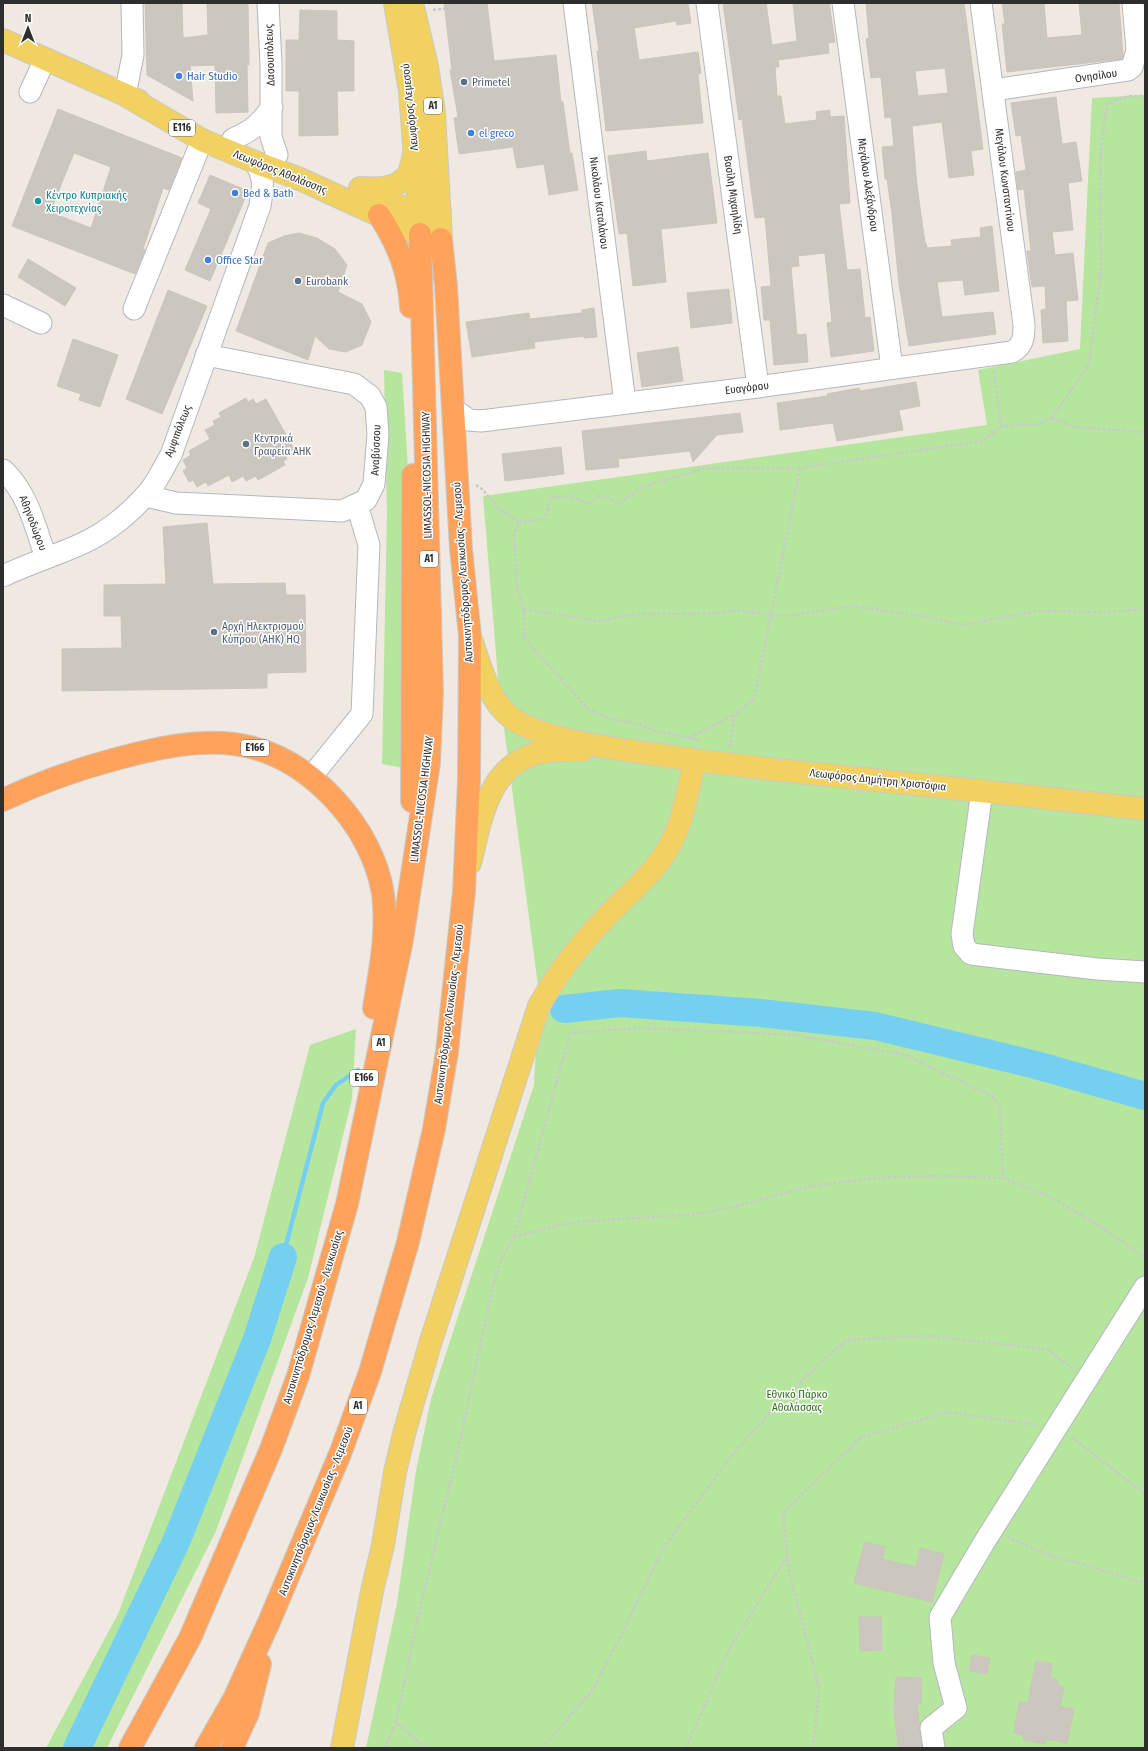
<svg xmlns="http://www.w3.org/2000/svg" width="1148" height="1751" font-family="'Fira Sans Condensed',sans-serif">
  <rect width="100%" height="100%" fill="#efe9e1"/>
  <!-- green -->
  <path fill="#b6e59e" d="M1145,95V1748H366L397,1603L416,1471L431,1399L534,1085L539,993L499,690L483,496L987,425L978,370L1080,349L1092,98Z
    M384,370L402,373L410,501L403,768L382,764L387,512Z
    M356,1029L352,1099L308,1278L216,1531L107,1748H46L118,1614L254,1258L310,1045Z"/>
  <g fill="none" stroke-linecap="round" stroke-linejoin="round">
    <!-- stream -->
    <path stroke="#75cff0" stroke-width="4.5" d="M283,1257L323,1103L336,1085L358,1070"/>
    <!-- river -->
    <path stroke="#75cff0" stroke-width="28" d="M564,1009L620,1003L761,1013L875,1026L1036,1065L1145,1096
      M77,1748L176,1542L257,1339L283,1257"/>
  </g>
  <!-- building -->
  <path fill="#cbc7bf" stroke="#cbc5ba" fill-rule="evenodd" d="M145,3H182L183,38L208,35L207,3H248L249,65H247L248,112L216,113L215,65L190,66L193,101L147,75Z
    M444,3H487L494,61L556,55L561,102H563L570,154L572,153L578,190L549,195L544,164L517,168L513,147L459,154L454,118L458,117L450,70H452Z
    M592,3H688L691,23L677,25L676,21L634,28L639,60L698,52L701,73L698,74L703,123L606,131L597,51H599Z
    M723,3H766L772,45L797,41L793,3H829L835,42L828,43L829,53L778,60L779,67H775L777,96H781L785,124L817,120L816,112L830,110V117L844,116L850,203L839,204L847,270L860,269L865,318L870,317L874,351L831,357L827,323L832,322L825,253L798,256L799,266L791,267L797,335L806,334L808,362L774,365L770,320H764L761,287L771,286L765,217L755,218L742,119L739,120Z
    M866,3H964L983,149L971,151L974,175L949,178L942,122L912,126L917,186L925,243H926L927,248L952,246L951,240L981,237L980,228L992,226L999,291L965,295L963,280L937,282L942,317L993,312L996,334L909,346L899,284L892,214L887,179H885L882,147L894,146L891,117L885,118L881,77L871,78L866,39L869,38ZM945,68L948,93L918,96L915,71Z
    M1002,3H1044L1047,38L1082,35L1079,3H1119L1123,55L1122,59L1007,72L1002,24H1005Z
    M300,10L337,11V40L354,41V91H337L338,135L299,136V91H286V40H299Z
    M1056,97L1062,144L1076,142L1082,181L1068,183L1073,230L1052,232L1055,255L1073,253L1078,300L1066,301L1068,341L1043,343L1041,310L1046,309L1045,286L1032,287L1027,251H1031L1024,189L1018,190L1016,172L1026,170L1021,135L1016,136L1011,103Z
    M58,109L182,158L169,190L163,188L143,249L145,250L135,274L12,226ZM74,153L111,167L91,228L50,212Z
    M646,151L647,161L708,153L717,223L661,229L666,282L633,286L627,233L619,234L608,156Z
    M210,175L248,191L210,281L185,270L211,209L198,203Z
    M299,233L317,238L335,249L347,265L338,292L362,304L371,322L362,345L346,352L329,349L315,336L308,360L236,331L268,243L284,236Z
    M28,259L76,288L65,306L18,277Z
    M729,289L732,323L691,328L687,293Z
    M168,290L207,306L162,414L126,399Z
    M594,308L597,337L584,338V336L534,342L535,348L472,357L466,322L529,313L530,319L582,313V310Z
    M73,339L118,355L100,407L79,400L81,394L57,386Z
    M678,347L683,381L642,387L637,353Z
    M916,382L920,406L899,410L903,430L837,441L833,423L780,430L777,403L828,396L827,394L859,388L860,391Z
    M246,398L248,402L253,399L256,404L266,399L294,449L285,454L287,459L283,461L285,465L258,480L256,476L246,481L243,476L232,482L229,475L208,486L206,482L197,487L193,480L189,482L183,471L187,468L183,460L191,455L189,451L210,439L205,430L215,425L213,421L221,417L219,413Z
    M740,413L743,432L717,435L693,462L690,451L618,459L619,467L586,470L582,431Z
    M561,447L564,474L505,481L502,454Z
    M207,523L213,584L285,583L286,595H305L306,672L267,673V688L62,691V649L122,648L121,616H104V585L166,584L163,527Z
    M865,1542L885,1547L882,1559L916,1567L920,1548L944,1554L932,1602L854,1583Z
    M859,1617H881L882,1650L860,1651Z
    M972,1655L990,1658L987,1674L969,1671Z
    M1036,1661L1052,1664L1050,1678L1058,1680L1057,1686L1064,1687L1060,1707L1074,1709L1067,1743L1046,1739L1045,1744L1023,1740L1024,1735L1014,1733L1019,1702L1028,1703Z
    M896,1677L922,1678L921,1704H917L922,1748H898L894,1709Z"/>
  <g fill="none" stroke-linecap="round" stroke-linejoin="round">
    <!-- minor casing -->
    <g stroke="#b4b7c1" stroke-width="23">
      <path id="minor" d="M268,3L271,65V137L277,155
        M574,3L625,403
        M707,3L758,387
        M843,3L892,368
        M993,90L1128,70L1132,67L1137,50L1133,3
        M30,92L45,59
        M125,95L133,55L132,3
        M233,139C253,130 259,125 272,107
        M3,305L41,323
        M134,309L202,140
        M453,409L469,420L481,421L758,387L1012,352C1023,346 1024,338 1024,325L981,3
        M3,470C28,493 35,526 46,558
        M146,496L176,503L342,511L366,500L374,484L378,435L376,407L370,396L354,384L206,355
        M3,576C28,564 54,556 79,545C104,534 127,516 145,496C156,485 163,468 171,455L260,206C263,187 265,179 255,162
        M311,777L362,714L369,545L357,505
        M982,791L962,934L964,946L971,954L1097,969L1145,972
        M934,1748L931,1728L956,1708L944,1663L940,1617L985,1541L1145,1287"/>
    </g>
    <!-- major casing -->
    <g stroke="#c9c9c9" stroke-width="24">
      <path id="major" d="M395,3L410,91L420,226
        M3,40L139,101
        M125,95L202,140L255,162L300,179L420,234L441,239L434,113L427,66L412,3
        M360,188C376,189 393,190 405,178C411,173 412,161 414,154
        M369,195C396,206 410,211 440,211
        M471,639C481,667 488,701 513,719C545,741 619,749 659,755C724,765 790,771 856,778C952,788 1049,798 1145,809
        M470,863C481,821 487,768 535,754C550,749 567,750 583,750
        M342,1748L372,1591L383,1545L395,1472L405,1430L430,1344L539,1006C557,973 580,944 606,917C628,894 655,873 670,845C684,819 688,788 695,760"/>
    </g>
    <!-- highway casing -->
    <g stroke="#c9c9c9" stroke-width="24">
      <path id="highway" d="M379,215C398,244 409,272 411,307
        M3,800C39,783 78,769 116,759C203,735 270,729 336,801C359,826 378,860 383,894C388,932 380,970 374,1008
        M412,801L413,475
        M130,1748L190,1638L271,1449L298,1376L347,1204L402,940L429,763L432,693L420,234
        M206,1748L234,1699L269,1622L340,1454L370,1372L408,1242L434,1129L447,1052L464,891L469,780L470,636L461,549L446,286L441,239
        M232,1748L248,1713L260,1664"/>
    </g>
    <!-- path -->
    <path stroke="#c9c9c9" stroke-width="2.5" stroke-dasharray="3 2" stroke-linecap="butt" d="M433,10L486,3
      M994,371L1001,426L1039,424L1052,418L1075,427L1145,432
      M1052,418L1089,364L1101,271L1100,199L1101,149L1107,104L1128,96H1145
      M476,485L482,489L500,510L519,522
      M524,609L598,621L636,614H711L740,610L770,615H793L853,606L928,617L964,625L1036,611L1110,612L1145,609
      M690,738L733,715
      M700,740L652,730L639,724L611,719L589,710L541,657L524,637V609L517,589L514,534L519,522L545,519L550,498L568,496L589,504L600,495L619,504L642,487L706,468H800
      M730,747L734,715L754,699L800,468L982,441L1001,426
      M514,1237L558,1225L588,1221L697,1214L734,1207L807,1187L872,1178L942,1176L1003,1178L1049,1196L1098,1225L1145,1257
      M1071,1437L1145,1494
      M1007,1537L1044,1553L1145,1583
      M385,1748L396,1723
      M426,1748L396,1723L416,1626L461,1437L492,1289L502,1257L514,1237L570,1033L642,1028L795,1035L905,1055L992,1096L1000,1106L1003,1178
      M542,1748L591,1692L619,1640L662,1550L732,1455L787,1394L846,1340L929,1336L1047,1349L1073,1369
      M686,1748L728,1651L787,1556
      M813,1748L819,1689L789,1571L783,1513L861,1437L949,1412L1037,1425"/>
    <!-- minor -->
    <use href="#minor" stroke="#fff" stroke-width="21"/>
    <!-- major -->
    <use href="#major" stroke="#f2d163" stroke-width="22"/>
    <!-- highway -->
    <use href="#highway" stroke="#ffa35c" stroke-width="22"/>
  </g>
  <!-- markers -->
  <g fill="#3f7fe0" stroke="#fff" stroke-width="1.5">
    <circle cx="179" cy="76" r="4"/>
    <circle cx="471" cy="133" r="4"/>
    <circle cx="235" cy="193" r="4"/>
    <circle cx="208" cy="260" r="4"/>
  </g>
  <g fill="#5c6f8a" stroke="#fff" stroke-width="1.5">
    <circle cx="464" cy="82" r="4"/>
    <circle cx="298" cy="281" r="4"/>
    <circle cx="246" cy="444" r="4"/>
    <circle cx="214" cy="632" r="4"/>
  </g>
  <circle fill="#0f9aa8" stroke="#fff" stroke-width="1.5" cx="38" cy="201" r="4"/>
  <g text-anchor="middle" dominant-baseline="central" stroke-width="3" stroke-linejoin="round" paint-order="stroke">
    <!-- shield labels -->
    <g fill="#fff" stroke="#6d6d6d" stroke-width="1">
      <rect x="424" y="98" width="18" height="16" rx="3"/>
      <rect x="169" y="120" width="26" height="16" rx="3"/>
      <rect x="420" y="551" width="18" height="16" rx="3"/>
      <rect x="241" y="740" width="28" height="16" rx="3"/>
      <rect x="372" y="1035" width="18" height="16" rx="3"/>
      <rect x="350" y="1070" width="28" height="16" rx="3"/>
      <rect x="349" y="1398" width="18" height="16" rx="3"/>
    </g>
    <g font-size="10" font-weight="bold" fill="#2e2e2e">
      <text x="433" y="106">A1</text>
      <text x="182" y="128">E116</text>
      <text x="429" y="559">A1</text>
      <text x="255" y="748">E166</text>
      <text x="381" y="1043">A1</text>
      <text x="364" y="1078">E166</text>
      <text x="358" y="1406">A1</text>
    </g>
    <!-- street labels -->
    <g font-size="11" fill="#2e2e2e" stroke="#fff">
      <text transform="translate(270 55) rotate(-92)">Δασουπόλεως</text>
      <text transform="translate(1096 76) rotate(-8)">Ονησίλου</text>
      <text transform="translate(410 107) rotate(-96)">Λεωφόρος Λεμεσού</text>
      <text transform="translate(280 172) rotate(22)">Λεωφόρος Αθαλάσσης</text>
      <text transform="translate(1005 180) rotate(83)">Μεγάλου Κωνσταντίνου</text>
      <text transform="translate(868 185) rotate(82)">Μεγάλου Αλεξάνδρου</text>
      <text transform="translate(733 195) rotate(82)">Βασίλη Μιχαηλίδη</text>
      <text transform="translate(599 203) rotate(83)">Νικολάου Καταλάνου</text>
      <text transform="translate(747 388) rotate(-7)">Ευαγόρου</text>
      <text transform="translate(178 431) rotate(-69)">Αμφιπόλεως</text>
      <text transform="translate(376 450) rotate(-88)">Αναβύσσου</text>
      <text transform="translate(427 475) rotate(-91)">LIMASSOL-NICOSIA HIGHWAY</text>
      <text transform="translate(33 523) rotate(69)">Αθηνοδώρου</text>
      <text transform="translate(463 572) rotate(-94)">Αυτοκινητόδρομος Λευκωσίας - Λεμεσού</text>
      <text transform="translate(878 780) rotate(6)">Λεωφόρος Δημήτρη Χριστόφια</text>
      <text transform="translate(422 799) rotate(-83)">LIMASSOL-NICOSIA HIGHWAY</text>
      <text transform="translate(449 1014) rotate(-83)">Αυτοκινητόδρομος Λευκωσίας - Λεμεσού</text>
      <text transform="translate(313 1317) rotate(-73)">Αυτοκινητόδρομος Λεμεσού - Λευκωσίας</text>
      <text transform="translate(316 1511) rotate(-68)">Αυτοκινητόδρομος Λευκωσίας - Λεμεσού</text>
    </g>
    <!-- shop labels -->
    <g font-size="11" fill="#366cbe" stroke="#fff" text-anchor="start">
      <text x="187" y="76">Hair Studio</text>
      <text x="479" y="133">el greco</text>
      <text x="243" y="193">Bed &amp; Bath</text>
      <text x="216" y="260">Office Star</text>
    </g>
    <!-- service labels -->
    <g font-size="11" fill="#4e5e75" stroke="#fff" text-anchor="start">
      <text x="472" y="82">Primetel</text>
      <text x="306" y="281">Eurobank</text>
      <text x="254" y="438">Κεντρικά<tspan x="254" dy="13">Γραφεία ΑΗΚ</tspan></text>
      <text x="222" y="626">Αρχή Ηλεκτρισμού<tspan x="222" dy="13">Κύπρου (ΑΗΚ) HQ</tspan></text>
    </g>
    <!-- culture labels -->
    <g font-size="11" fill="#0d838f" stroke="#fff" text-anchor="start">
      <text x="46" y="195">Κέντρο Κυπριακής<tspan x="46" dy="13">Χειροτεχνίας</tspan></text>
    </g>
    <!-- park labels -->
    <g font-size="11" fill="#2c6e1b" stroke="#fff">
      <text x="797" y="1394">Εθνικό Πάρκο<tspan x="797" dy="13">Αθαλάσσας</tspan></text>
    </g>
  </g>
  <!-- border -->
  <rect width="1148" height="1751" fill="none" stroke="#2e2e2e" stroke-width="8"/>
  <!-- north arrow -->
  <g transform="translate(28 28)" stroke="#ffffff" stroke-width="3" paint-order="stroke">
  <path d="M0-3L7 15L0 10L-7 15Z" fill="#2e2e2e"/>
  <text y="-6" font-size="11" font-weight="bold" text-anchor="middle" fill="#2e2e2e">N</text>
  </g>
</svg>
